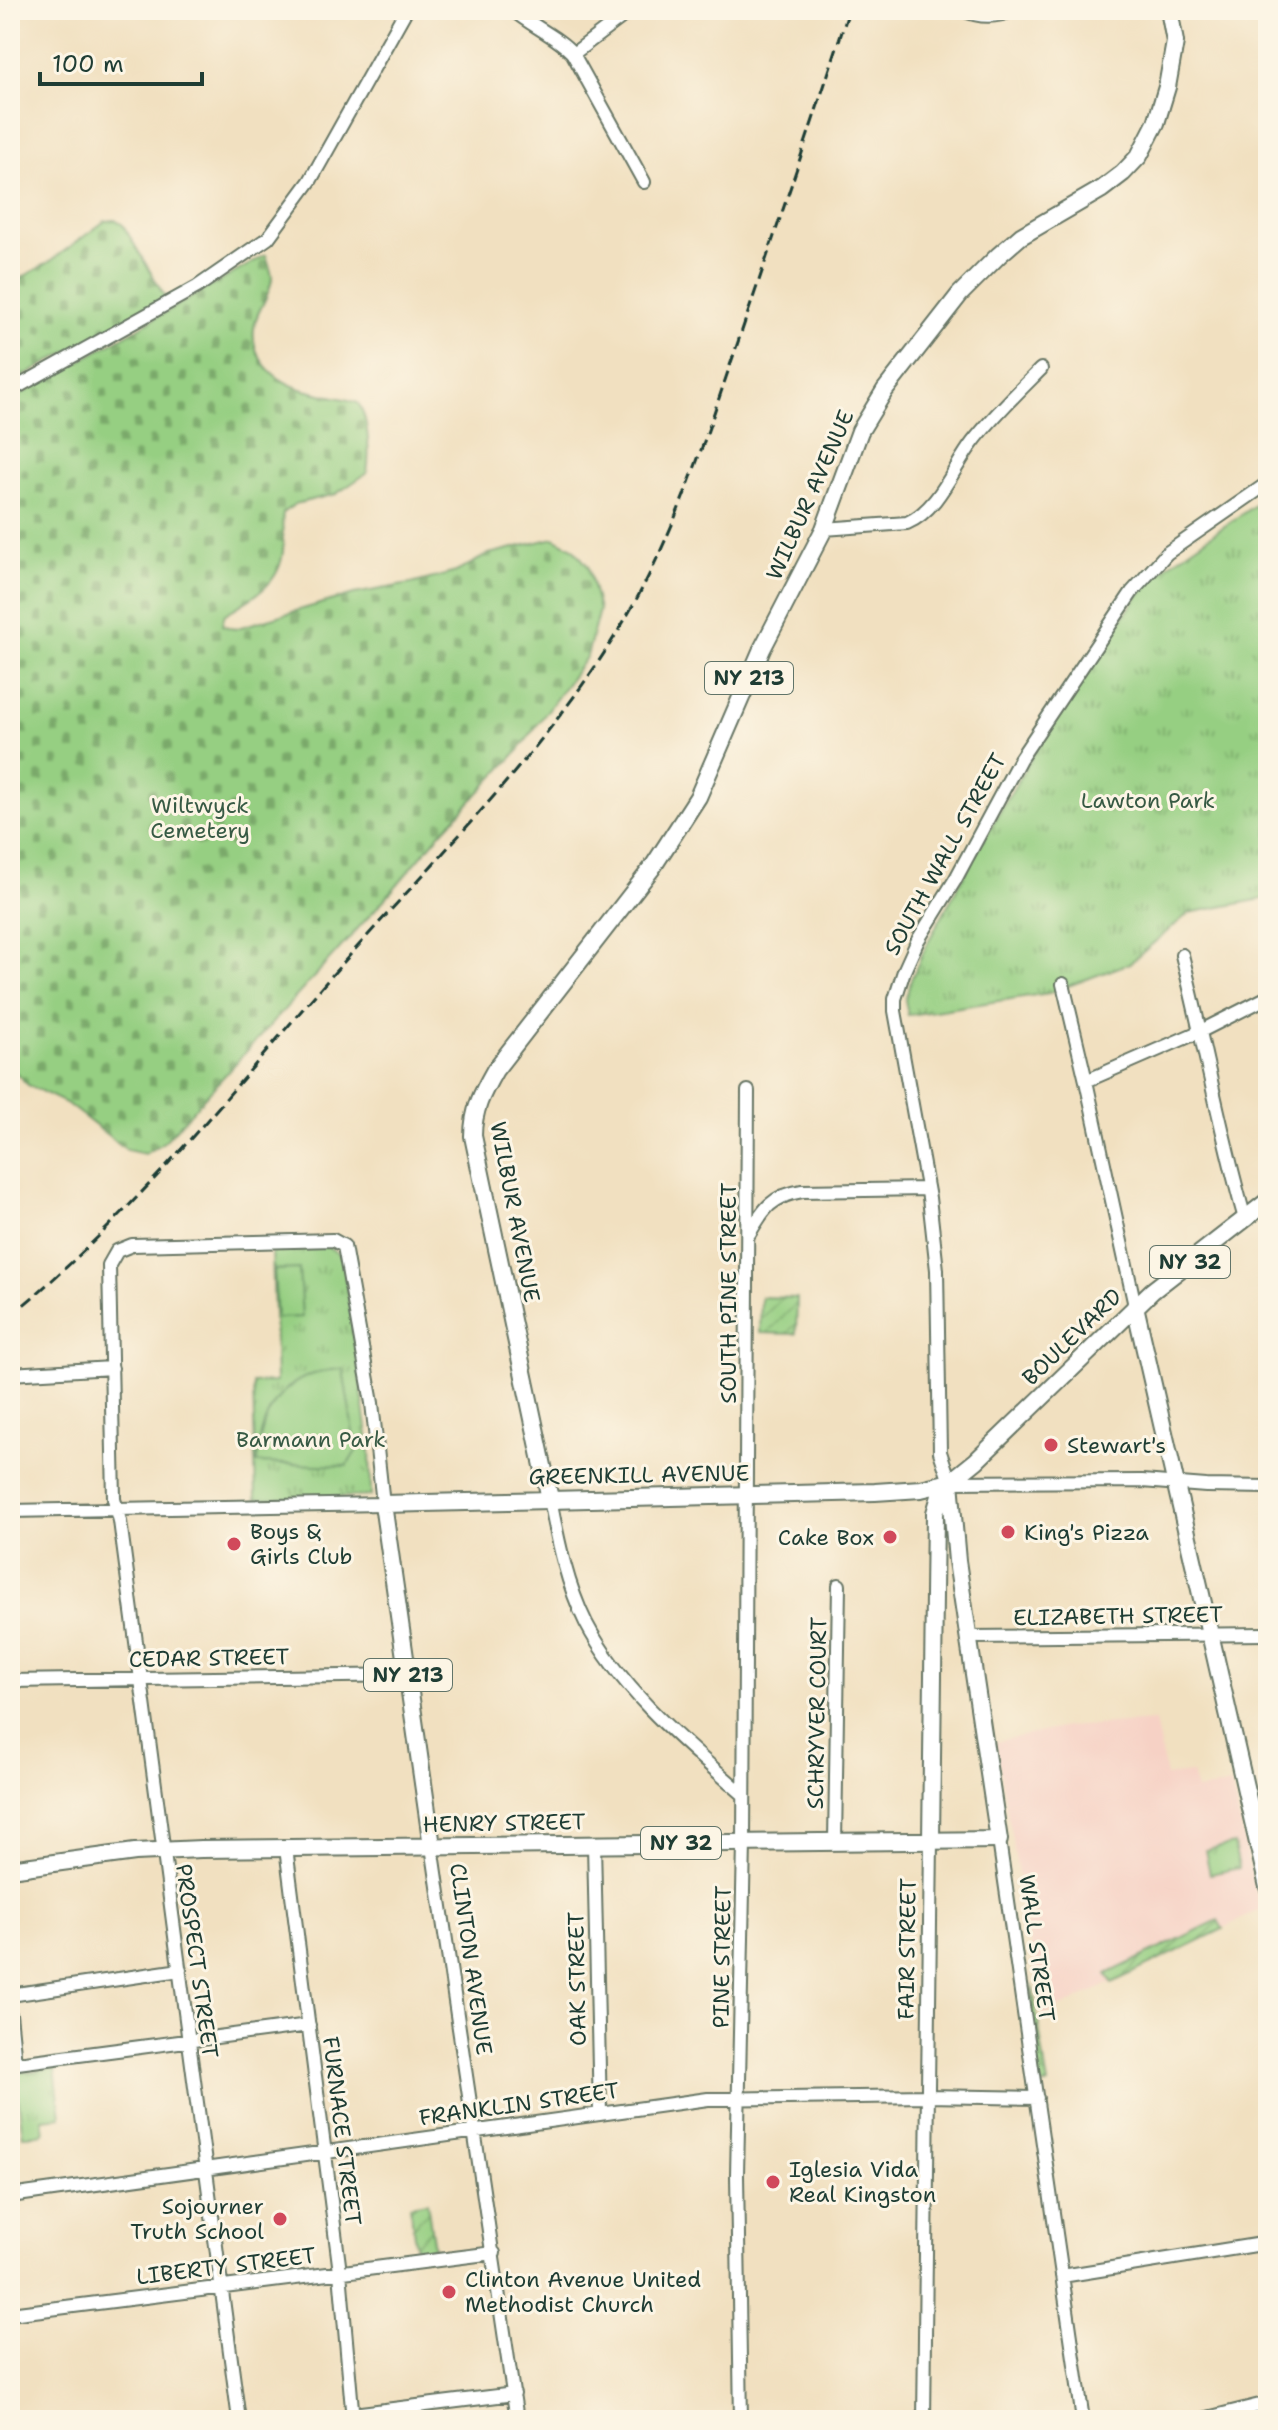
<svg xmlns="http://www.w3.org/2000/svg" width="1278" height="2430" font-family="'Shantell Sans',sans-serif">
  <defs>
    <pattern id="cemetery-stones" width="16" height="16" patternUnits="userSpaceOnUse" patternTransform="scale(2)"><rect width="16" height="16" fill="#96cf82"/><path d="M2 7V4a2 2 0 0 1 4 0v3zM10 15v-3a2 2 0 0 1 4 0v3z" fill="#7aa96b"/></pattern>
    <pattern id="park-tufts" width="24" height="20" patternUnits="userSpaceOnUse" patternTransform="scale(2)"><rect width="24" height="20" fill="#96cf82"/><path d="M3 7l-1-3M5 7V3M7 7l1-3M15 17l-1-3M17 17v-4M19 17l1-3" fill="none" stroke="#7aa96b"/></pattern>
    <pattern id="garden-furrows" width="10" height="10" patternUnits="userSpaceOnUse" patternTransform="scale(2)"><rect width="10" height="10" fill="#96cf82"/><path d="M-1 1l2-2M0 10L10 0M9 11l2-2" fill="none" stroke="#7aa96b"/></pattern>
  </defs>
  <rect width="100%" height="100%" fill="#fcf5e5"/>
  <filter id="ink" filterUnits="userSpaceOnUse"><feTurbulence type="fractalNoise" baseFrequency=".0125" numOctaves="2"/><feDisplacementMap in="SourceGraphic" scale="16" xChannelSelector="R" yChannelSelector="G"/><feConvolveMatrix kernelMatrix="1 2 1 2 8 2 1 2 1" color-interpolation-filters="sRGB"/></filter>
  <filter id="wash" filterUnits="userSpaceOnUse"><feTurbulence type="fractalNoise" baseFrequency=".006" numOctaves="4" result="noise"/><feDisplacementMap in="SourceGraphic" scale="32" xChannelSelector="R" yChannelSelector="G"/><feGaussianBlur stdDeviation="1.8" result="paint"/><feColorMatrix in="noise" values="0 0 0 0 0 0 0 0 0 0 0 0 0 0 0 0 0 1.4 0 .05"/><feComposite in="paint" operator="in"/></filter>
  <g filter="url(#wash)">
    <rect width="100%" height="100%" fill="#f1e0c0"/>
    <!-- built -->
    <path fill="#f6d1c5" d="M1155,1721L1166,1776L1192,1773L1197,1791L1231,1784L1260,1910L1043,2016L995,1742L1065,1727Z"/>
    <!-- cemetery -->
    <path fill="url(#cemetery-stones)" stroke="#5a865b" stroke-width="2" d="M115,220L123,225L165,297L10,384V284L48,263L105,221Z
      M266,255C268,262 272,272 272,279C270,292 263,303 258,314C245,345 263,372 291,385C312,395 336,395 358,403C369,418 370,455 367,473L336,494L295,504L283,513C281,526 284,538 283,551C280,585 251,599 225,614L222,625L234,629L354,594L415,583L456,572L489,554L554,538L573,548L588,566L599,610L587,656L519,750L439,835L391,892L165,1141L145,1154L127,1150L66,1103L28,1085L10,1067V401Z"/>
    <!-- park -->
    <path fill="url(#park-tufts)" stroke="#5a865b" stroke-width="2" d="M1268,496V898L1189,913L1130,963L1049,993L908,1015L905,1000L912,977L929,940L985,837L1046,733L1117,626L1143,589L1164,568Z
      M327,1246L340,1255L343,1261L370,1449L371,1496L256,1499L253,1383L276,1382L272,1247Z
      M1234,1844L1239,1868L1210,1874L1205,1850Z
      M1032,1984L1048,2085L1038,2086L1031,2023Z
      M55,2068L61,2117L42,2119L44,2133L23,2136L15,2073Z"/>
    <!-- garden -->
    <path fill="url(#garden-furrows)" stroke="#5a865b" stroke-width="2" d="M761,1297L797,1298L796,1334L760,1333Z
      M1218,1920L1223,1929L1112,1983L1107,1974Z
      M427,2202L434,2248L416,2251L410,2205Z"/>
    <!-- pitch -->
    <path fill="#96cf82" stroke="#5a865b" stroke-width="2" d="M299,1269L302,1317L277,1318L274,1270Z
      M343,1369L356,1451L347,1466L257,1463C260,1407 285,1372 343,1369Z"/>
  </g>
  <g filter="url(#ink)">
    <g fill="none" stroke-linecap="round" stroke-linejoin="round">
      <!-- minor casing -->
      <g stroke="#687665" stroke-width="16">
        <path id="minor" d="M513,10C530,25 560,38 573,54L644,182
          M963,10C980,18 998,17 1014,10
          M573,54L631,10
          M10,391L197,287L268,238L310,181L406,10
          M1268,483L1167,553L1132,592L1020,759L955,880L918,940L904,971L895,999V1011L929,1198L937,1270L940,1452L950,1482L1142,1481L1206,1486L1268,1487
          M824,529L907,523C939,509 953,468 973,442C993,416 1018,392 1041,369
          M1182,955C1204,1043 1220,1132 1245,1219
          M1063,984L1086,1081L1135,1306
          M1086,1081L1201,1031L1268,997
          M749,1234C764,1208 772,1196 802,1191L927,1189
          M10,1374L112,1368
          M550,1499C558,1541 567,1585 586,1623C622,1692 687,1745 744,1795
          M10,1511C134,1508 259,1507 383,1504L372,1403L344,1246L333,1240L132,1245L117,1251L109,1265L114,1499L120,1521L239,2420
          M968,1637L1268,1634
          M10,1681L408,1675
          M1252,1815L1268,1807
          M999,1840L1083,2420
          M835,1842L839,1585
          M594,1844L600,2114
          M432,1846L517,2420
          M286,1848L340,2272L353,2420
          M10,1995L180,1970
          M10,2014L15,2063
          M10,2064L309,2025
          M10,2196L708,2099L927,2096L1037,2098
          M1062,2276L1268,2243
          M10,2314L494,2253
          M353,2414L514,2394
          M741,2420L737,2175L744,1843L748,1091
          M924,2420L931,1840
          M1199,2420L1268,2403"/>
      </g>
      <!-- major casing -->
      <g stroke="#687665" stroke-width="20">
        <path id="major" d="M1135,1306L1268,1887
          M550,1499L473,1136C473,1110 482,1093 495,1070L652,868L698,797L762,649L824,529L860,431L885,390L960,294L999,255L1021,236L1102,189L1123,173L1139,156L1156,123L1167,87L1175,42L1169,10
          M931,1840L935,1513L940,1496L950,1482L976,1461L1152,1291L1268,1201
          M432,1846L383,1504L875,1492L921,1489L950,1482
          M10,1869L135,1852L201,1849L999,1840L957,1561L950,1482"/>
      </g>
      <!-- minor -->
      <use href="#minor" stroke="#fff" stroke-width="12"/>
      <!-- major -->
      <use href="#major" stroke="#fff" stroke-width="16"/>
      <!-- rail -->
      <path stroke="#1f3d34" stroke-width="3" stroke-dasharray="12 6" stroke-linecap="butt" d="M10,1316C135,1215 236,1084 342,964C444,849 562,735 636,600C681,517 708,430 738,342C776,231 813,121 849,10"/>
    </g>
  </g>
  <!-- markers -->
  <g fill="#d1495b" stroke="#fcf5e5" stroke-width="3">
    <circle cx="1051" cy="1445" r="8"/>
    <circle cx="1008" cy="1532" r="8"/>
    <circle cx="890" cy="1537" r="8"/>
    <circle cx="234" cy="1544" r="8"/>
    <circle cx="773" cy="2182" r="8"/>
    <circle cx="280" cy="2219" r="8"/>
    <circle cx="449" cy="2292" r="8"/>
  </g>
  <g text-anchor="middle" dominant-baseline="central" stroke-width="6" stroke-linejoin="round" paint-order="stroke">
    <!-- shield labels -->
    <g fill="#fcf5e5" stroke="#617469" stroke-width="2">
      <rect x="705" y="662" width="88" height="32" rx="6"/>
      <rect x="1150" y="1246" width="80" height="32" rx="6"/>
      <rect x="364" y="1659" width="88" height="32" rx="6"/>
      <rect x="641" y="1827" width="80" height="32" rx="6"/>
    </g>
    <g font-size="20" font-weight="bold" fill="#1f3d34">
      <text x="749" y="678">NY 213</text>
      <text x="1190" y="1262">NY 32</text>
      <text x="408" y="1675">NY 213</text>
      <text x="681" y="1843">NY 32</text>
    </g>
    <!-- street labels -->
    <g font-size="22" fill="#1f3d34" stroke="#fcf5e5">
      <text transform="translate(810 495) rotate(-66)">WILBUR AVENUE</text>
      <text transform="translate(945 854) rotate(-61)">SOUTH WALL STREET</text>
      <text transform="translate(515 1212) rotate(79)">WILBUR AVENUE</text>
      <text transform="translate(728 1293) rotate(-90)">SOUTH PINE STREET</text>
      <text transform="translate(1072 1337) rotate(-44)">BOULEVARD</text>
      <text transform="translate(639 1475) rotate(-1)">GREENKILL AVENUE</text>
      <text transform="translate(1118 1616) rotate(-1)">ELIZABETH STREET</text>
      <text transform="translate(209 1658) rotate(-1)">CEDAR STREET</text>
      <text transform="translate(817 1713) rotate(-89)">SCHRYVER COURT</text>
      <text transform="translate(504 1823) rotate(-1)">HENRY STREET</text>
      <text transform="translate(1037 1948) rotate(82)">WALL STREET</text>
      <text transform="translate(907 1949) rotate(-89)">FAIR STREET</text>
      <text transform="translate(722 1957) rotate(-89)">PINE STREET</text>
      <text transform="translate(471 1959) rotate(82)">CLINTON AVENUE</text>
      <text transform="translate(197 1961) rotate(82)">PROSPECT STREET</text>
      <text transform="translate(577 1979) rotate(-91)">OAK STREET</text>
      <text transform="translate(519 2104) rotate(-8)">FRANKLIN STREET</text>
      <text transform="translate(342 2131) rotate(83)">FURNACE STREET</text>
      <text transform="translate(226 2266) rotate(-7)">LIBERTY STREET</text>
    </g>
    <!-- park labels -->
    <g font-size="22" fill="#375a44" stroke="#fcf5e5">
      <text x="1148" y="800">Lawton Park</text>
      <text x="200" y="805">Wiltwyck<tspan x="200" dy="25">Cemetery</tspan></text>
      <text x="311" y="1439">Barmann Park</text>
    </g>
    <!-- poi labels -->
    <g font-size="22" fill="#1f3d34" stroke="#fcf5e5" text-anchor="start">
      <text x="1067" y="1445">Stewart's</text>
      <text x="250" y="1531">Boys &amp;<tspan x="250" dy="25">Girls Club</tspan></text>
      <text x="1024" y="1532">King's Pizza</text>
      <text x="874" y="1537" text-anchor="end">Cake Box</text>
      <text x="789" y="2169">Iglesia Vida<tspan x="789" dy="25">Real Kingston</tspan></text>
      <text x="264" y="2206" text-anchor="end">Sojourner<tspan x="264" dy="25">Truth School</tspan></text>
      <text x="465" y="2279">Clinton Avenue United<tspan x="465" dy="25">Methodist Church</tspan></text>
    </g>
  </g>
  <!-- margin -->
  <rect width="1278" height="2430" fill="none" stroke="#fcf5e5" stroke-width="40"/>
  <!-- scale -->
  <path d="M40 72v12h162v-12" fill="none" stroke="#1f3d34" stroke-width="4"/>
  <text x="52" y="72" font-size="24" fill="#1f3d34" stroke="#fcf5e5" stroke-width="6" paint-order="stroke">100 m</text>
</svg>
